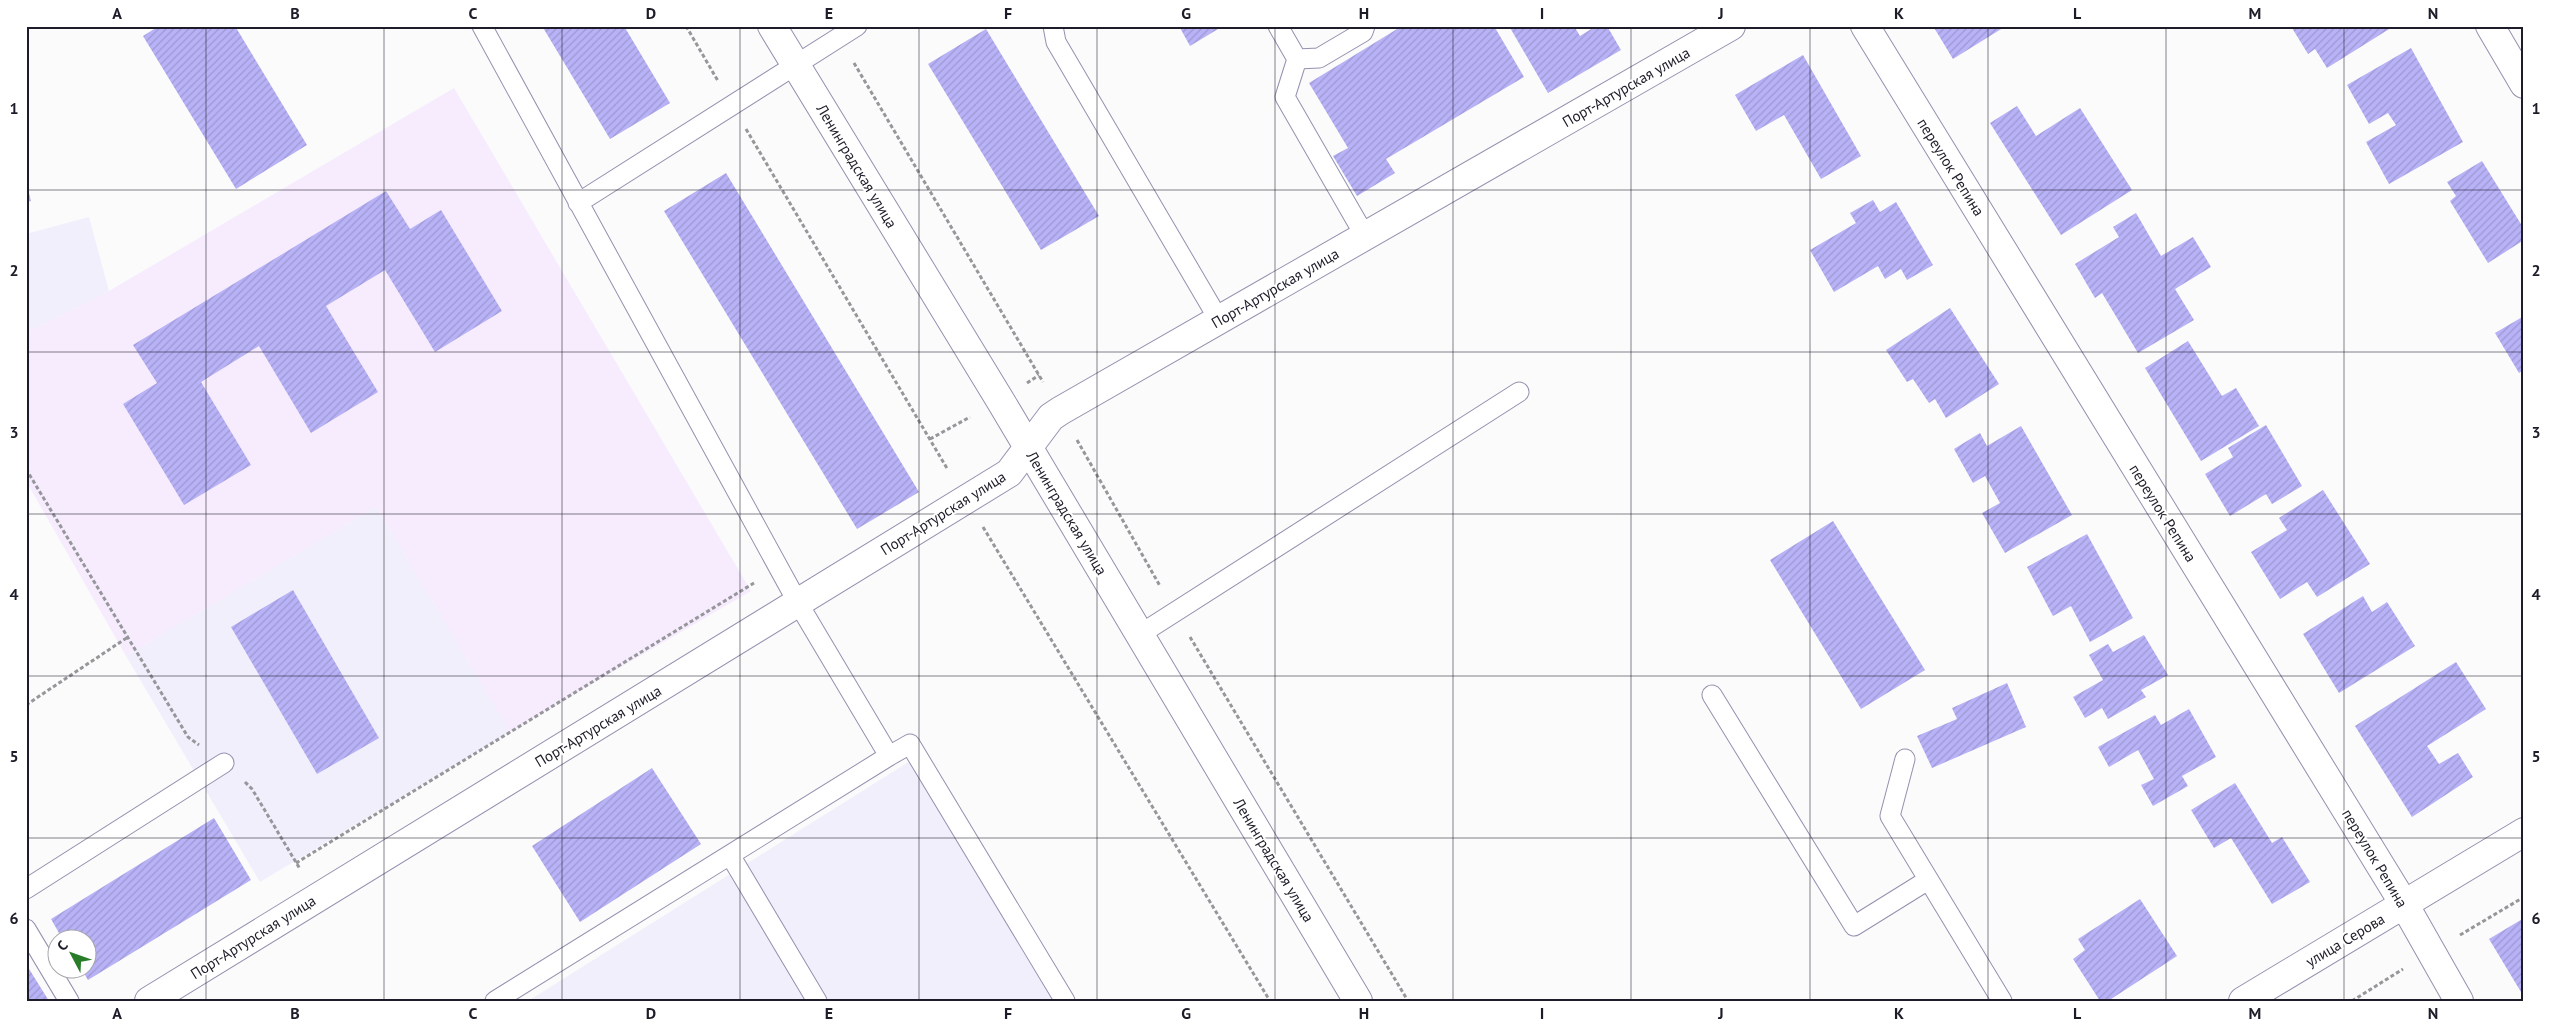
<svg xmlns="http://www.w3.org/2000/svg" width="2550" height="1027" font-family="'PT Sans',sans-serif">
  <defs>
    <pattern id="building-hatch" width="6" height="6" patternUnits="userSpaceOnUse" patternTransform="scale(1.25)"><rect width="6" height="6" fill="#b8b2f7"/><path d="M-1 1l2-2M0 6l6-6M5 7l2-2" fill="none" stroke="#9e98d4"/></pattern>
  </defs>
  <rect width="100%" height="100%" fill="#fbfbfb"/>
  <!-- industrial -->
  <path fill="#f1effc" d="M89,217L109,291L26,333V234Z
    M376,507L510,732L260,882L126,656Z
    M918,756L1071,1001H528Z"/>
  <!-- education -->
  <path fill="#f6ecfd" d="M454,88L751,591L510,732L376,507L126,656L26,481V333L109,291Z"/>
  <!-- building -->
  <path fill="url(#building-hatch)" d="M159,26H235L307,145L236,189L143,36Z
    M542,26H624L670,103L610,139Z
    M1179,26H1223L1190,46Z
    M1402,26H1494L1524,77L1386,159L1395,173L1357,196L1333,156L1348,148L1309,83Z
    M1509,26H1574L1580,36L1596,26H1607L1621,50L1548,93Z
    M1933,26H2006L1953,59Z
    M2294,26H2394L2327,68L2315,49L2308,54L2292,28Z
    M986,29L1099,216L1041,250L928,64Z
    M2411,48L2463,142L2389,184L2366,142L2396,125L2388,113L2369,124L2347,85Z
    M1803,55L1861,156L1821,179L1784,115L1756,131L1735,95Z
    M2017,106L2036,136L2080,108L2132,190L2061,235L1990,123Z
    M2482,161L2524,229V240L2488,263L2450,201L2456,196L2447,182Z
    M726,173L919,492L857,529L664,211Z
    M26,182L31,201L26,202Z
    M386,191L410,229L441,210L502,311L435,352L385,270L326,306L378,392L311,433L259,346L201,382L251,465L184,505L123,404L157,383L133,345Z
    M1873,200L1880,212L1896,202L1933,265L1907,280L1901,269L1885,279L1878,266L1834,292L1810,250L1856,223L1850,213Z
    M2136,213L2161,256L2193,237L2211,267L2175,289L2194,320L2138,353L2102,293L2095,298L2075,264L2119,237L2113,227Z
    M1950,308L1999,384L1946,418L1935,399L1929,403L1913,379L1907,382L1886,350Z
    M2524,316V370L2519,373L2495,333Z
    M2188,341L2222,396L2236,388L2259,426L2201,461L2145,368Z
    M2266,425L2302,486L2272,504L2266,494L2230,516L2205,474L2233,457L2228,448Z
    M2021,426L2072,515L2005,553L1982,513L2000,503L1985,476L1973,483L1954,449L1980,433L1987,446Z
    M2323,490L2370,564L2317,597L2307,582L2280,599L2251,552L2287,530L2279,518Z
    M1833,521L1925,670L1861,709L1770,560Z
    M2087,534L2133,618L2090,642L2071,606L2053,616L2027,567Z
    M293,590L379,738L317,774L231,627Z
    M2363,596L2372,612L2387,602L2415,646L2339,693L2303,634Z
    M2144,635L2168,675L2141,690L2146,697L2108,719L2102,708L2085,718L2073,697L2103,680L2089,655L2108,644L2113,652Z
    M2456,662L2486,709L2427,746L2439,764L2458,753L2473,777L2412,817L2355,726Z
    M2007,683L2026,727L1932,768L1917,736L1957,719L1952,708Z
    M2189,709L2216,757L2182,776L2188,786L2153,806L2141,785L2154,779L2138,750L2109,767L2098,747L2155,715L2161,725Z
    M652,768L701,844L580,922L532,846Z
    M2235,783L2272,843L2282,837L2310,882L2272,904L2231,838L2214,848L2191,810Z
    M214,818L251,880L88,980L82,970H88V940H63L51,919Z
    M2140,899L2177,956L2108,1001H2100L2073,959L2085,950L2078,939Z
    M2524,918V997L2489,939Z
    M26,964L49,1001H26Z"/>
  <g fill="none" stroke-linecap="round" stroke-linejoin="round">
    <!-- lane casing -->
    <g stroke="#9491af" stroke-width="21">
      <path id="lane" d="M482,26L798,603L889,756L910,744L1065,1001
        M1053,26L1056,42L1219,320
        M1278,26L1297,59L1285,97L1365,236
        M1297,59L1319,58L1363,32L1365,26
        M578,203L857,26
        M1139,635L1519,392
        M1712,695L1854,926L1928,880
        M1905,759L1890,816L2002,1001
        M730,855L817,1001
        M26,889L224,763
        M26,929L69,1001
        M495,1001L889,756"/>
    </g>
    <!-- street casing -->
    <g stroke="#9491af" stroke-width="30">
      <path id="street" d="M1865,26L2404,904L2459,1001
        M2490,26L2524,84
        M149,1001L1009,473L1051,417L1060,411L1731,26
        M2243,1001L2524,832"/>
    </g>
    <!-- secondary casing -->
    <g stroke="#9491af" stroke-width="30">
      <path id="secondary" d="M772,26L1000,400L1358,1001"/>
    </g>
    <!-- path -->
    <path stroke="#96969b" stroke-width="3" stroke-dasharray="4 2.5" stroke-linecap="butt" d="M686,26L718,81
      M854,63L1043,382
      M746,129L948,470
      M1027,383L1039,375
      M930,439L970,417
      M1077,440L1160,586
      M26,469L188,737L199,745
      M983,527L1270,1001
      M1190,637L1408,1001
      M26,705L128,637
      M245,782L252,789L300,869
      M296,863L754,583
      M2460,935L2524,897
      M2352,1001L2403,969"/>
    <!-- lane -->
    <use href="#lane" stroke="#fff" stroke-width="19"/>
    <!-- street -->
    <use href="#street" stroke="#fff" stroke-width="28"/>
    <!-- secondary -->
    <use href="#secondary" stroke="#fff" stroke-width="28"/>
  </g>
  <!-- grid -->
  <path fill="none" stroke="#1e1c28" stroke-width="1" stroke-opacity="0.55" d="M206,26V1001M384,26V1001M562,26V1001M740,26V1001M919,26V1001M1097,26V1001M1275,26V1001M1453,26V1001M1631,26V1001M1810,26V1001M1988,26V1001M2166,26V1001M2344,26V1001M26,190H2524M26,352H2524M26,514H2524M26,676H2524M26,838H2524"/>
  <g text-anchor="middle" dominant-baseline="central" stroke-width="4" stroke-linejoin="round" paint-order="stroke">
    <!-- street labels -->
    <g font-size="15" fill="#1e1c28" stroke="#fff">
      <text transform="translate(1626 87) rotate(-30)">Порт-Артурская улица</text>
      <text transform="translate(857 166) rotate(59)">Ленинградская улица</text>
      <text transform="translate(1951 167) rotate(58)">переулок Репина</text>
      <text transform="translate(1275 288) rotate(-30)">Порт-Артурская улица</text>
      <text transform="translate(943 513) rotate(-32)">Порт-Артурская улица</text>
      <text transform="translate(1067 513) rotate(59)">Ленинградская улица</text>
      <text transform="translate(2163 513) rotate(58)">переулок Репина</text>
      <text transform="translate(598 726) rotate(-31)">Порт-Артурская улица</text>
      <text transform="translate(2375 858) rotate(59)">переулок Репина</text>
      <text transform="translate(1274 860) rotate(59)">Ленинградская улица</text>
      <text transform="translate(253 937) rotate(-32)">Порт-Артурская улица</text>
      <text transform="translate(2345 940) rotate(-31)">улица Серова</text>
    </g>
  </g>
  <!-- border -->
  <rect width="2550" height="1027" fill="none" stroke="#ffffff" stroke-width="55"/>
  <!-- north arrow -->
  <g transform="translate(72 954) rotate(311)"><circle r="24" fill="#ffffff" stroke="#a5a4a9"/>
  <path d="M0-4L9 19L0 12L-9 19Z" fill="#297d29"/>
  <text y="-8" font-size="14" font-weight="bold" text-anchor="middle" fill="#1e1c28">С</text>
  </g>
  <rect x="28" y="28" width="2494" height="972" fill="none" stroke="#1e1c28" stroke-width="2"/>
  <g font-size="16" text-anchor="middle" font-weight="bold" fill="#1e1c28">
    <text x="117" y="19">A</text>
    <text x="295" y="19">B</text>
    <text x="473" y="19">C</text>
    <text x="651" y="19">D</text>
    <text x="829" y="19">E</text>
    <text x="1008" y="19">F</text>
    <text x="1186" y="19">G</text>
    <text x="1364" y="19">H</text>
    <text x="1542" y="19">I</text>
    <text x="1721" y="19">J</text>
    <text x="1899" y="19">K</text>
    <text x="2077" y="19">L</text>
    <text x="2255" y="19">M</text>
    <text x="2433" y="19">N</text>
    <text x="14" y="114">1</text>
    <text x="2536" y="114">1</text>
    <text x="14" y="276">2</text>
    <text x="2536" y="276">2</text>
    <text x="14" y="438">3</text>
    <text x="2536" y="438">3</text>
    <text x="14" y="600">4</text>
    <text x="2536" y="600">4</text>
    <text x="14" y="762">5</text>
    <text x="2536" y="762">5</text>
    <text x="14" y="924">6</text>
    <text x="2536" y="924">6</text>
    <text x="117" y="1019">A</text>
    <text x="295" y="1019">B</text>
    <text x="473" y="1019">C</text>
    <text x="651" y="1019">D</text>
    <text x="829" y="1019">E</text>
    <text x="1008" y="1019">F</text>
    <text x="1186" y="1019">G</text>
    <text x="1364" y="1019">H</text>
    <text x="1542" y="1019">I</text>
    <text x="1721" y="1019">J</text>
    <text x="1899" y="1019">K</text>
    <text x="2077" y="1019">L</text>
    <text x="2255" y="1019">M</text>
    <text x="2433" y="1019">N</text>
  </g>
</svg>
